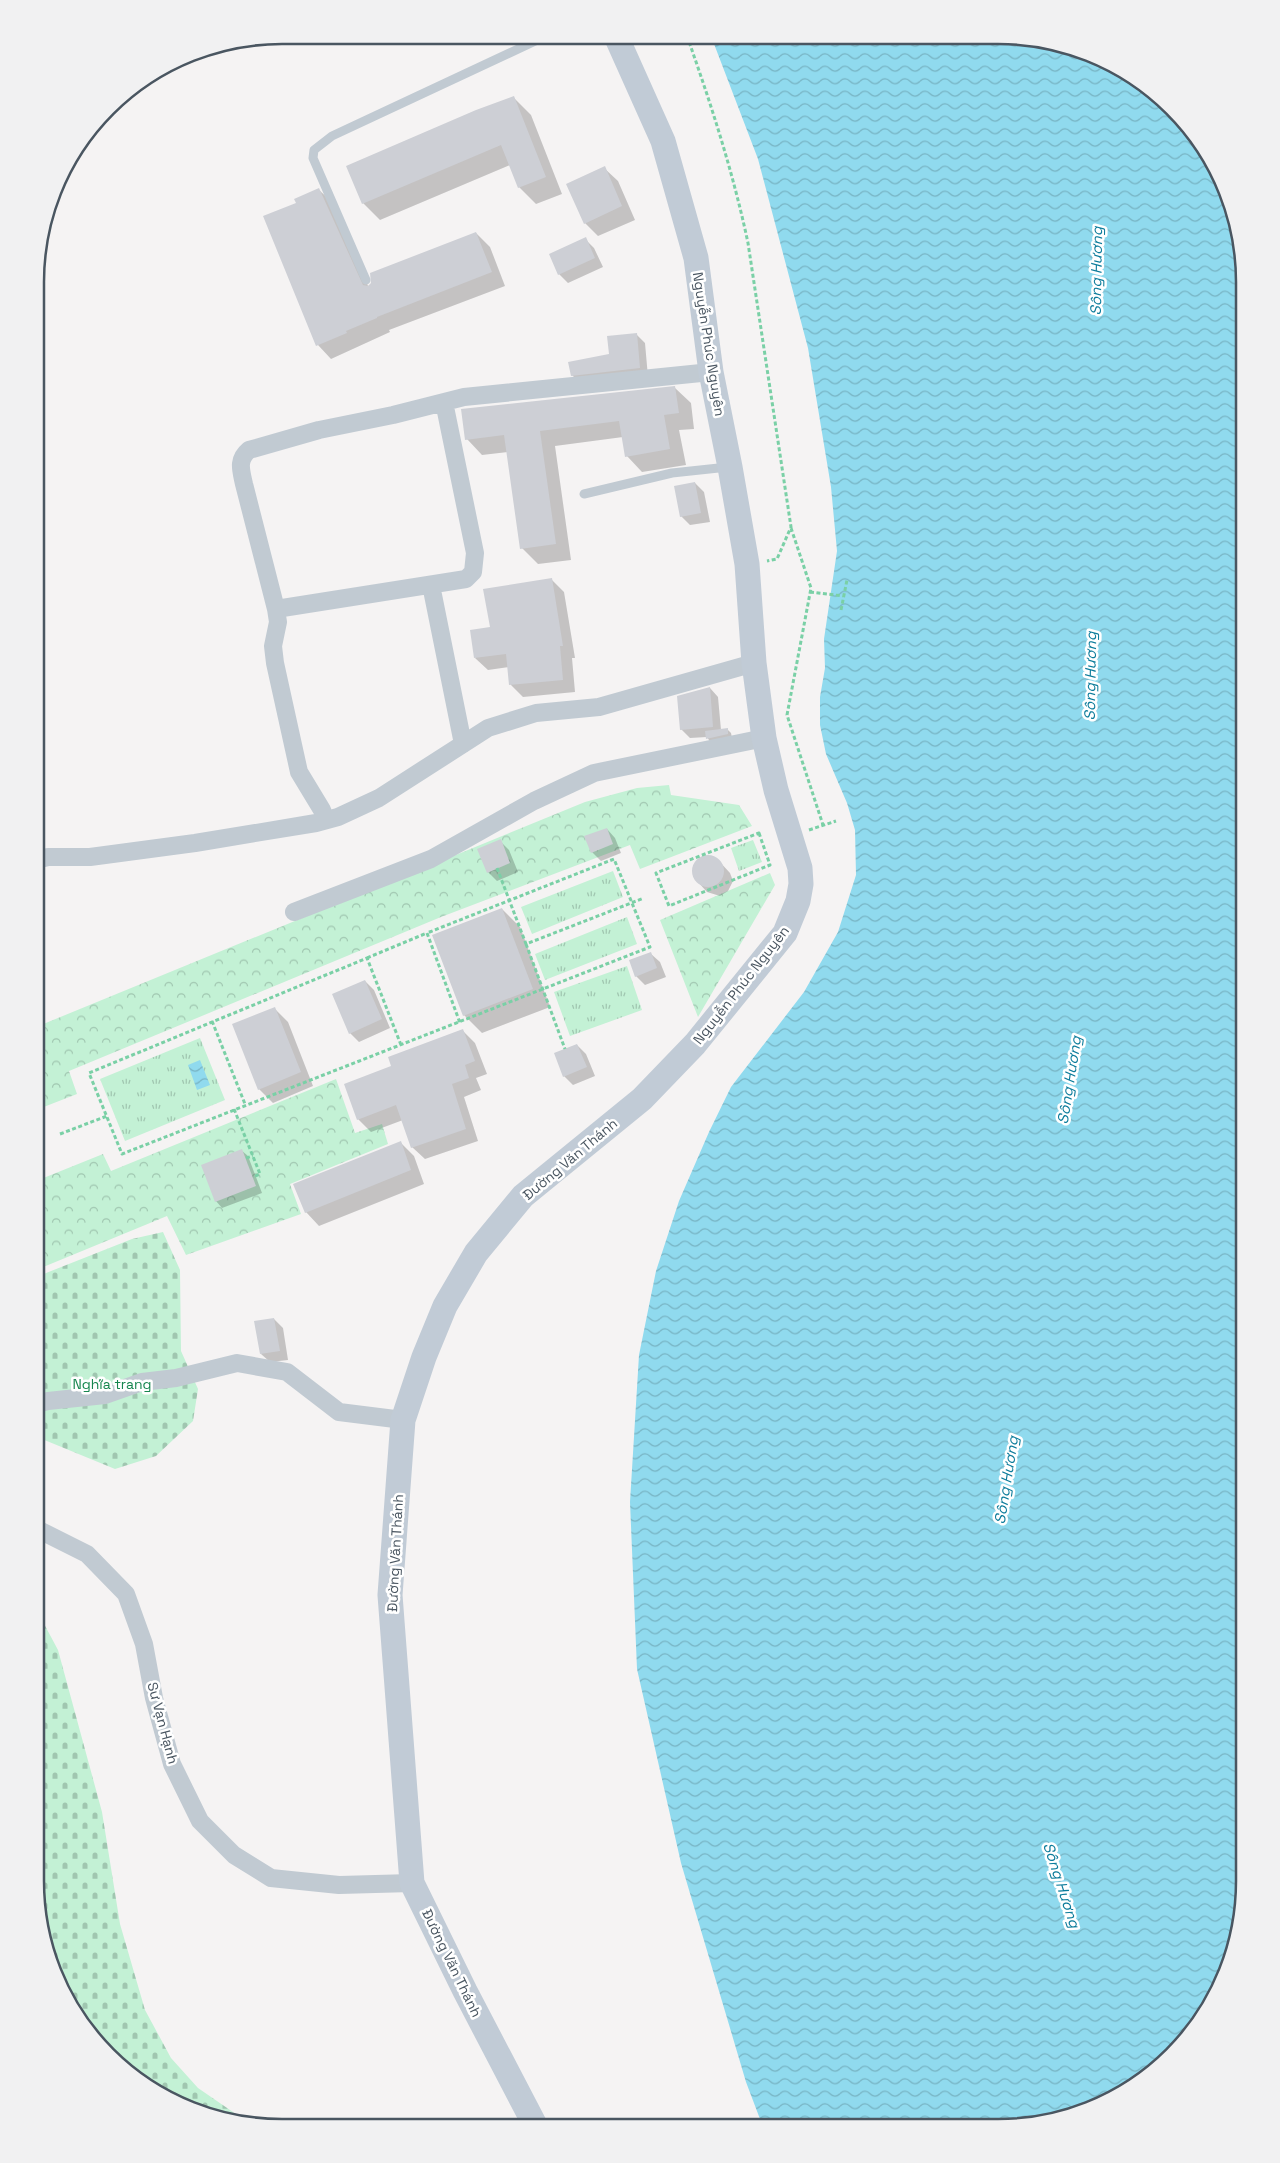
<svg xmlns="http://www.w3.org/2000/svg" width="1280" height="2163" font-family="'Space Grotesk',sans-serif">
  <defs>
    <pattern id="grass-tufts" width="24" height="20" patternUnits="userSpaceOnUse" patternTransform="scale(1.25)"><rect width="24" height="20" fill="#c3f1d5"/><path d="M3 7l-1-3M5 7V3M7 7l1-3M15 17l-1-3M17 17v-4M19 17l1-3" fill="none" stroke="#a0c6b0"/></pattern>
    <pattern id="forest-crowns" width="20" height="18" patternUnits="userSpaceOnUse" patternTransform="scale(1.25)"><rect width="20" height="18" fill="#c3f1d5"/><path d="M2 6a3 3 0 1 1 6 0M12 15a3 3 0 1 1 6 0" fill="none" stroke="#a0c6b0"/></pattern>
    <pattern id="cemetery-stones" width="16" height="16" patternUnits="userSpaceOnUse" patternTransform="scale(1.25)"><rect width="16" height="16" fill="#c3f1d5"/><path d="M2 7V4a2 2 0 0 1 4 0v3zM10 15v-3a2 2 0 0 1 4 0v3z" fill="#a0c6b0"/></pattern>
    <pattern id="water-waves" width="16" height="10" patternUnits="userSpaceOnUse" patternTransform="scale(1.25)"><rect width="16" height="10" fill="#90daee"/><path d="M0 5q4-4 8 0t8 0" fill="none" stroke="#78b4c4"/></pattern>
  </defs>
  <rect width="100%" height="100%" fill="#f5f3f3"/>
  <!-- grass -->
  <path fill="url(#grass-tufts)" d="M753,840L762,862L739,871L731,848Z
    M613,871L623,897L532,934L521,907Z
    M627,917L637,944L545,980L535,954Z
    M627,966L642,1010L570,1036L554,992Z
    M200,1038L225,1100L125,1141L100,1079Z"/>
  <!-- forest -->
  <path fill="url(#forest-crowns)" d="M669,785L671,795L739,805L752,826L640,869L630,845L441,917L69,1071L77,1094L36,1110V1027L585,802L637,788Z
    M770,873L775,885L698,1017L660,920Z
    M336,1079L355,1133L382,1124L388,1144L290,1184L301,1214L186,1255L167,1216L36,1270V1181L103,1154L111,1171Z"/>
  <!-- cemetery -->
  <path fill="url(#cemetery-stones)" d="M163,1232L180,1270L181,1351L198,1389L193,1421L156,1456L115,1469L42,1439H36V1277L132,1239Z
    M35,1607L58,1650L102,1812L120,1924L145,2010L171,2058L198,2088L246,2121L262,2126H250L188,2109L132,2077L86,2031L54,1975L35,1881Z"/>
  <!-- water -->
  <path fill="url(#water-waves)" d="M711,36L1030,37L1093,54L1148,86L1194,132L1226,188L1245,282L1244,1897L1232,1960L1194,2031L1148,2077L1092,2109L998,2128L763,2127L746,2082L681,1863L637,1669L630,1502L639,1355L656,1271L679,1201L709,1132L731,1087L804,992L838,932L856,875L855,830L847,803L826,754L820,725V697L825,668L824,639L837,551L831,487L808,348L758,159Z
    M200,1060L210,1085L197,1090L188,1065Z"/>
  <!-- shadow -->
  <path fill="#0003" d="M514,98L531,115L562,194L536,204L519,187L510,165L380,220L363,203Z
    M604,168L618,181L635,220L598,236L585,223Z
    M319,190L333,203L368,286L476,233L490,247L505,286L389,330L390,332L331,359L318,345L297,204Z
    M585,239L594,248L603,267L568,283L559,274Z
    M636,334L645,343L648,377L581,384L572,375L610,355Z
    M675,388L691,403L694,429L679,430L686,465L642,472L627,456L623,437L555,446L571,560L538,564L522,548L508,452L482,455L467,439Z
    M695,483L704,492L710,522L690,525L681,516Z
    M551,579L564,592L575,658H572L575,692L523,697L511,685L509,667L488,670L475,658Z
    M710,688L718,697L721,730L727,729L731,733L732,738L711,743L707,737L690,738L681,729Z
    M607,829L615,838L621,853L601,861L592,852Z
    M500,841L509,850L518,872L497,881L488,872Z
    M708,856L718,860L730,873L733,881L728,891L720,896L707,892L698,882L693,871L697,861Z
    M502,909L520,927L550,1007L482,1033L464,1015Z
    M651,954L660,962L666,977L645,985L636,976Z
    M36,965L38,967L39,999H36Z
    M365,981L374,990L390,1028L359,1042L350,1033Z
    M274,1008L288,1022L313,1086L273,1103L259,1089Z
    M463,1031L475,1043L487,1074L476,1078L481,1090L464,1097L478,1141L425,1159L412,1147L403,1120L371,1132L358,1119L393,1066Z
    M577,1045L586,1054L595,1076L573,1085L564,1076Z
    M401,1143L414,1156L424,1184L319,1226L306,1212Z
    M241,1150L248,1156L262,1193L222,1208L216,1201Z
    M274,1319L283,1328L288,1360L270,1362L261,1354Z"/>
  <!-- building -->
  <path fill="#cdcfd5" d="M514,96L546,177L518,188L501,145L362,204L346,166L476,110Z
    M605,166L622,206L584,224L566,184Z
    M319,188L363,285L368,286L371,283L370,273L476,232L492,272L377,317V318L346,331L347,333L316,346L263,216L296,203L294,199Z
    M586,237L595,258L558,275L549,254Z
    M637,333L640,368L571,376L568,362L609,354L607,336Z
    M675,386L679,413L664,415L670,449L625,457L619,421L540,431L556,544L520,549L504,435L465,440L461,409Z
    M695,482L701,513L680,517L674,486Z
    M552,578L563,646H560L563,680L509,685L506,654L474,658L470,630L490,627L483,589Z
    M710,687L713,727L680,730L677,696Z
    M728,728V734L706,739L705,731Z
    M607,828L613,844L591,853L584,836Z
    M501,839L510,863L487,873L477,849Z
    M692 871a16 16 0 1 1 32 0a16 16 0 1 1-32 0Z
    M502,908L533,989L463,1016L432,935Z
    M651,952L657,968L635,977L629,960Z
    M365,980L382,1019L349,1034L332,994Z
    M275,1007L301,1072L258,1090L232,1024Z
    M463,1029L475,1061L465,1065L469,1078L452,1084L466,1129L411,1148L396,1105L357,1120L344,1084L391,1066L388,1057Z
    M577,1044L587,1067L563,1077L554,1053Z
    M401,1141L411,1170L305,1213L293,1184Z
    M242,1149L256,1186L215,1202L201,1165Z
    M274,1318L280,1351L260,1354L254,1321Z"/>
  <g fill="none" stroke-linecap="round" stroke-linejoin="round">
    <!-- path -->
    <path stroke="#7ad0a6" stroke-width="3" stroke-dasharray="4 2.5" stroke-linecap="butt" d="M687,36C711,104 733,172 748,243L791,527L777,559L767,561
      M791,528L811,588L787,715L823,825
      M810,592L843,596
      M841,610L847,580
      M809,830L836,821
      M759,833L770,865L669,906L656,873Z
      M497,868L526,944L644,898
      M526,944L565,1049
      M367,958L427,933L460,1023
      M212,1021L245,1104
      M401,1045L367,958L89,1073L122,1154L650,947L614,859L427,933
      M234,1109L260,1174L253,1177
      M60,1134L107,1116
      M246,1158L253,1156"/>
    <!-- service -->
    <path stroke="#c1cad2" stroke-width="9" d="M366,280L313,158L314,150L332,136L546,36
      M584,494L672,473L728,467"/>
    <!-- minor -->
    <path stroke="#c1cad2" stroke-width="18" d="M431,585L463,744
      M276,609L466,579L473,572L475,553L444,402
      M326,820L322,810L299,772L275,663L273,646L278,622L276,609L244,484C241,470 237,460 249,450L319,430L393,415L464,397L711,372
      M36,860L48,857H90L195,843L316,823L338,817L379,798L488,728L536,713L599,707L754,663
      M294,912L431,859L534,801L594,773L764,738
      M36,1404L48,1401L105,1395L142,1382L176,1378L237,1363L287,1372L339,1412L403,1420
      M35,1528L87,1554L126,1594L144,1644L154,1698L172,1764L200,1821L234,1855L271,1878L339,1885L412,1883"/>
    <!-- secondary -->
    <path stroke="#c1cbd6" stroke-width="25" d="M536,2127L465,1991L412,1883L390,1595L403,1420L424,1357L445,1306L476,1253L523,1196L642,1099L695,1044L785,933L798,901L801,884L800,868L776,790L764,738L754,663L747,564L730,467L711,372L696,258L663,141L616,36"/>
  </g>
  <g text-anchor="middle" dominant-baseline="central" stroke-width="5" stroke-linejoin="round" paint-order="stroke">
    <!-- street labels -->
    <g font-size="14" fill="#4a5661" stroke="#fff">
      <text transform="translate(709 344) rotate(81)">Nguyễn Phúc Nguyên</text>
      <text transform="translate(741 985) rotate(-52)">Nguyễn Phúc Nguyên</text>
      <text transform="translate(570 1159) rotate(-40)">Đường Văn Thánh</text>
      <text transform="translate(395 1553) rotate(-87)">Đường Văn Thánh</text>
      <text transform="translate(163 1723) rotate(75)">Sư Vạn Hạnh</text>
      <text transform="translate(452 1963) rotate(64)">Đường Văn Thánh</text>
    </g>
    <!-- park labels -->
    <g font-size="14" fill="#17864f" stroke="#fff">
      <text x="112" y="1384">Nghĩa trang</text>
    </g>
    <!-- water labels -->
    <g font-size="15" font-style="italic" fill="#0c7c9b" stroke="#fff">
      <text transform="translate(1096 271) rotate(-89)">Sông Hương</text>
      <text transform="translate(1090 676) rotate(-89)">Sông Hương</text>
      <text transform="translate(1069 1080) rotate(-81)">Sông Hương</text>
      <text transform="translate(1006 1480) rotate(-81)">Sông Hương</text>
      <text transform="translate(1062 1885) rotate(72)">Sông Hương</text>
    </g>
  </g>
  <!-- crop -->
  <path d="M0 0H1280V2163H0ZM282 44H998A238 238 0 0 1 1236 282V1881A238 238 0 0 1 998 2119H282A238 238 0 0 1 44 1881V282A238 238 0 0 1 282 44Z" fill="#f1f1f2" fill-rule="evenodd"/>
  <path fill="none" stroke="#4a5661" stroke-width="2.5" d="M282 44H998A238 238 0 0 1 1236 282V1881A238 238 0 0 1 998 2119H282A238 238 0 0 1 44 1881V282A238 238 0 0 1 282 44Z"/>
</svg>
